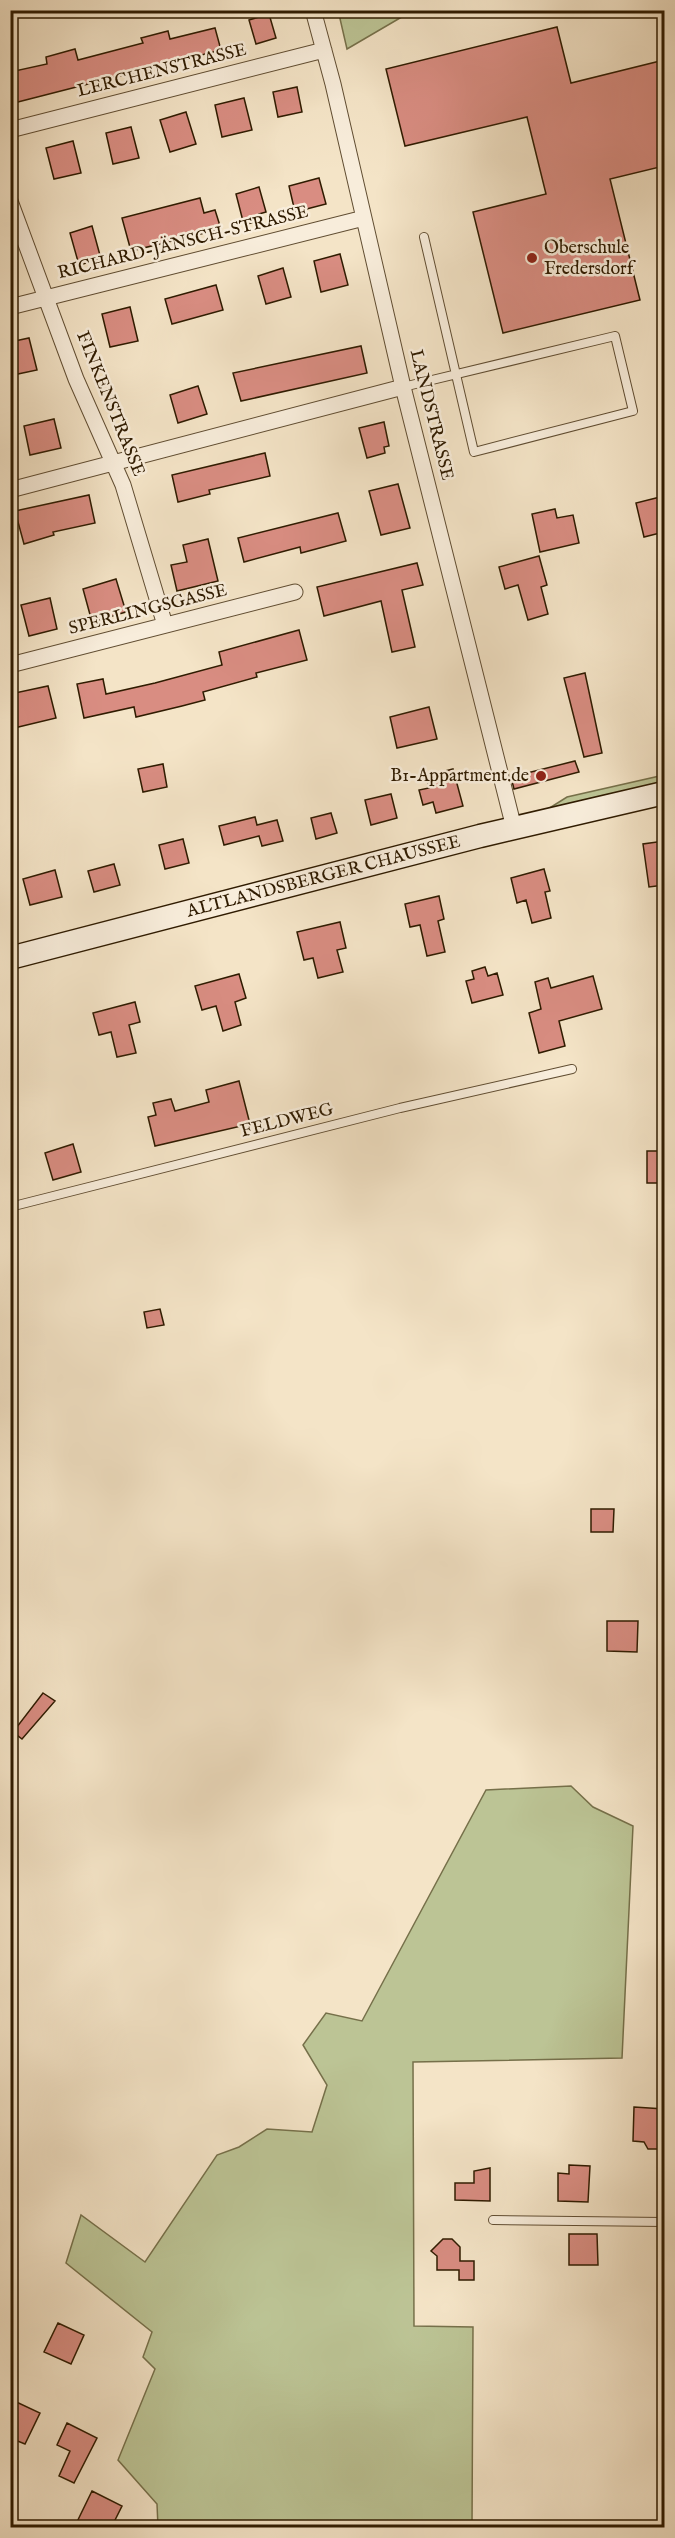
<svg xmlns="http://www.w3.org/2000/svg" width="675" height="2538" font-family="'IM FELL English',serif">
  <rect width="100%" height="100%" fill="#f4e4c7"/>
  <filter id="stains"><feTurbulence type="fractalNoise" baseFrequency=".00333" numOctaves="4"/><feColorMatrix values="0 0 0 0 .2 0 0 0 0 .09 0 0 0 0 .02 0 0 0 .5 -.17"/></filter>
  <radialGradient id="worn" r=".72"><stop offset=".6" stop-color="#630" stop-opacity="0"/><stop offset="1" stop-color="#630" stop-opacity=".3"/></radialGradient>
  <!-- green -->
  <path fill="#bcc495" stroke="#76704a" stroke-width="1.5" d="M338,10H412V11L347,49Z
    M664,775V785L548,809L567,797Z
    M571,1786L593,1807L633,1826L622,2058L413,2062L414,2326L473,2327L472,2527H158L157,2504L118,2460L155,2369L143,2357L152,2332L66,2263L81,2215L145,2262L217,2155L239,2147L267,2129L312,2132L327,2085L303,2045L326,2013L362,2021L486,1790Z"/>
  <!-- building -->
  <path fill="#d98d82" stroke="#2f1b00" stroke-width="1.5" d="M269,14L276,38L256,44L249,20Z
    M557,27L571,83L664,60V166L610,179L640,300L503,333L473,212L546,194L527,117L405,146L386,69Z
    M215,28L221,50L10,104V72L47,64L46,57L75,49L78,60L143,43L141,38L168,31L170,39Z
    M297,87L302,112L278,117L273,92Z
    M244,98L252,130L222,137L215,105Z
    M186,112L196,144L170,152L160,120Z
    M131,127L139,158L113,164L106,133Z
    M73,141L81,173L54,179L46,148Z
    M319,178L326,204L295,212L289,186Z
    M259,187L266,212L259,214L261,220L244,225L236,194Z
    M200,198L204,213L215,210L221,229L131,251L122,218Z
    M92,226L101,259L79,265L70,233Z
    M340,254L348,285L321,292L314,261Z
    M283,268L291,297L266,304L258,276Z
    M216,285L223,310L172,324L165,299Z
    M130,307L138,341L110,347L102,314Z
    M29,338L37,370L13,375L10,342Z
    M361,346L367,373L241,401L233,373Z
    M198,386L207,414L178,423L170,395Z
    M54,419L61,448L30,455L24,426Z
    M384,422L389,446L384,447L385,453L367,458L359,428Z
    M265,453L270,476L209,490L210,494L178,502L172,475Z
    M398,484L410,528L381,535L369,491Z
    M89,495L95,523L53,532L54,535L24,544L15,511Z
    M664,496V532L644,537L636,503Z
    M555,509L557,518L573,515L579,543L540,552L532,514Z
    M338,513L346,541L301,553L300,547L244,562L238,538Z
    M208,539L218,581L177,591L171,565L187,562L183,545Z
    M539,556L547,585L541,587L548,614L528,620L518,585L505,589L499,567Z
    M417,563L423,585L402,590L415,647L392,652L381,601L324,616L317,587Z
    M116,579L126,612L92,622L83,589Z
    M50,598L57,629L29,636L21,605Z
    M299,630L307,660L256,673L257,677L203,692L205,700L182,706L136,717L134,707L84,718L77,684L103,679L106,694L155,683L222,665L219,652Z
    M585,673L602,753L584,757L564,678Z
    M48,686L56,718L10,729V694Z
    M429,707L437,739L397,748L390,717Z
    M575,761L579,772L514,789L511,777Z
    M163,764L167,787L143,792L138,769Z
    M453,769L463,806L436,813L433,802L423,805L419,790L429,788L426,776Z
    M391,794L397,818L371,825L365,800Z
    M331,813L337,833L316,839L311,818Z
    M255,817L257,825L277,820L283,841L262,846L259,836L224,845L219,826Z
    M183,839L189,863L165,869L159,845Z
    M664,841V885L649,887L643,844Z
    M114,864L120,885L94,892L88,871Z
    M544,869L550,891L545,892L551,918L532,923L526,900L517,903L511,878Z
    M55,870L62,897L30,905L23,879Z
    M439,896L444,919L438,921L445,952L427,956L420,925L410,927L405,904Z
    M340,922L346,948L337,950L343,972L318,978L313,958L304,960L297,932Z
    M485,967L488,976L497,973L503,995L472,1003L466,981L474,979L472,971Z
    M239,974L246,998L235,1002L241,1025L223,1031L216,1006L202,1010L195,986Z
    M593,976L602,1009L559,1021L565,1046L539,1053L529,1013L541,1009L535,982L548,978L551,988Z
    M135,1002L140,1022L129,1025L136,1053L117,1057L111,1032L99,1035L93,1013Z
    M239,1081L250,1124L155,1146L148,1117L156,1115L153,1103L171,1099L175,1111L209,1102L206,1090Z
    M73,1144L81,1172L53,1180L45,1153Z
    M647,1151H664V1183H647Z
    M160,1309L164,1325L147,1328L144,1312Z
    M591,1509H614L613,1532H591Z
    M607,1621H638L637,1652L607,1651Z
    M43,1693L55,1701L22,1739L13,1732Z
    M634,2107L664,2109V2149H648L644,2142L633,2141Z
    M569,2165L590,2166L588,2202L558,2201V2173L569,2174Z
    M490,2168V2201L455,2200V2183H474V2171Z
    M569,2234H597L598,2265H569Z
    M443,2239H452L460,2247V2261H474V2280H459V2270H437V2256L431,2251Z
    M58,2323L84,2335L71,2364L44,2352Z
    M10,2399L40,2413L25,2444L10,2438Z
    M67,2423L97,2438L74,2483L59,2476L70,2451L57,2445Z
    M92,2491L122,2506L111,2528H74Z"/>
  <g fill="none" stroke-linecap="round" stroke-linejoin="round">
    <!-- service casing -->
    <g stroke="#604d32" stroke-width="10">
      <path id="service" d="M403,387L615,336L633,411L474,452L424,237
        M10,1207L400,1108L572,1069
        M493,2220L664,2222"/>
    </g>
    <!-- minor casing -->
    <g stroke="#604d32" stroke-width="17">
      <path id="minor" d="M313,10L333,84L403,387L514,828
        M10,130L324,50
        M10,201L76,379L123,485L165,625
        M10,307L364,218
        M10,490L403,387
        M10,665L295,592"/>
    </g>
    <!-- secondary casing -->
    <g stroke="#2f1b00" stroke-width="25">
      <g id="secondary">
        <path id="s1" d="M10,958L480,836L664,793"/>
      </g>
    </g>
    <!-- service -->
    <use href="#service" stroke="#f8eddb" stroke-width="8"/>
    <!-- minor -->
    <use href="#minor" stroke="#f8eddb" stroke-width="15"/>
    <!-- secondary -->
    <use href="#secondary" stroke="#f8eddb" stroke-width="22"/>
  </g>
  <!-- markers -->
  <g fill="#8f2418" stroke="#f8eddb" stroke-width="2">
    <circle cx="532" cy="258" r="6"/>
    <circle cx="541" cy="776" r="6"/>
  </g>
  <g text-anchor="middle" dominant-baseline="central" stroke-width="5" stroke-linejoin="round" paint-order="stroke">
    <!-- street labels -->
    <g font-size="18" fill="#2f1b00" stroke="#f8eddb">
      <text transform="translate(162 71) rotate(-14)">LERCHENSTRASSE</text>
      <text transform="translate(183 243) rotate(-14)">RICHARD-JÄNSCH-STRASSE</text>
      <text transform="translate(110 404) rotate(68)">FINKENSTRASSE</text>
      <text transform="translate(431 415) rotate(76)">LANDSTRASSE</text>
      <text transform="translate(148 610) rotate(-14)">SPERLINGSGASSE</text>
      <text stroke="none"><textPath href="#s1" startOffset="324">ALTLANDSBERGER CHAUSSEE</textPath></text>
      <text transform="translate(287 1121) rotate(-14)">FELDWEG</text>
    </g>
    <!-- poi labels -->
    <g font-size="18" fill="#2f1b00" stroke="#f8eddb" text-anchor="start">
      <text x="544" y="248">Oberschule<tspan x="544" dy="21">Fredersdorf</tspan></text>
      <text x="529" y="776" text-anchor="end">B1-Appartment.de</text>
    </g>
  </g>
  <!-- margin -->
  <rect width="675" height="2538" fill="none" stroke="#f4e4c7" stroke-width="36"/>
  <rect x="12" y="12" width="651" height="2514" fill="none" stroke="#2f1b00" stroke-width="3"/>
  <rect x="18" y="18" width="639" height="2502" fill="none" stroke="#2f1b00" stroke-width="1.5"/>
  <rect width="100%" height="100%" filter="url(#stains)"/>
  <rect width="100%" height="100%" fill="url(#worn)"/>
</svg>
